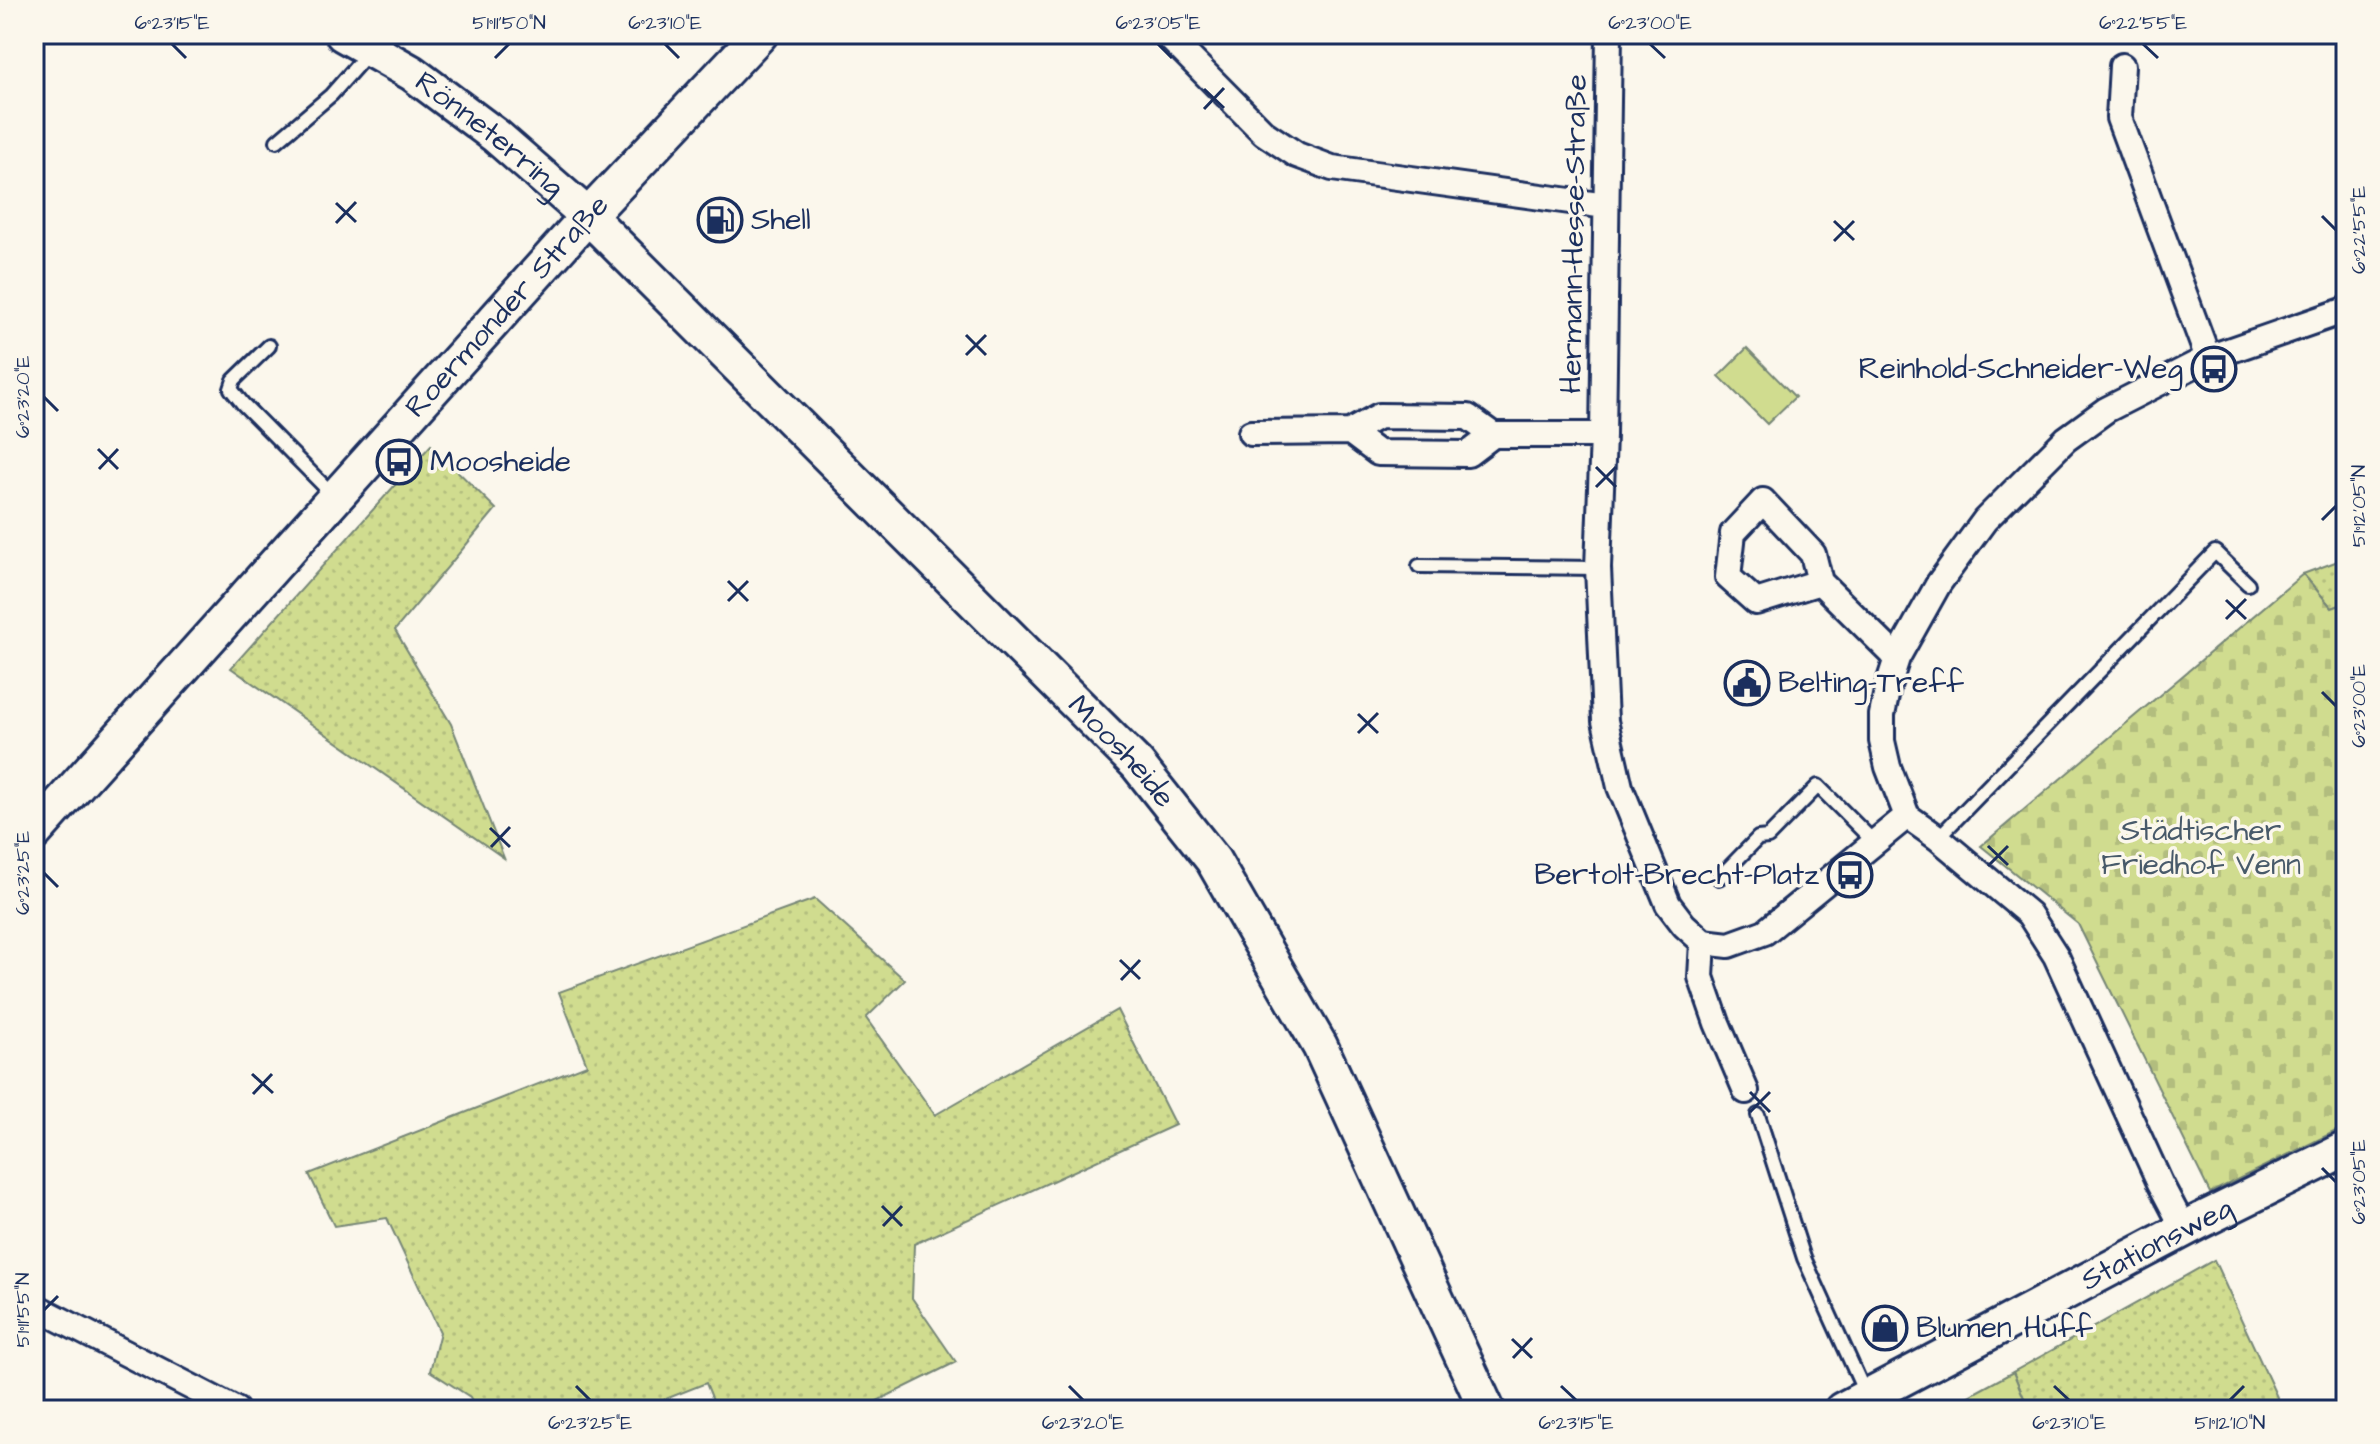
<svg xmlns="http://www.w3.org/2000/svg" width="2380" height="1444" font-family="'Architects Daughter',sans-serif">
  <defs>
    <pattern id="grass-dots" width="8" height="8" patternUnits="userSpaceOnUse" patternTransform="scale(2)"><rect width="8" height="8" fill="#d0dc8f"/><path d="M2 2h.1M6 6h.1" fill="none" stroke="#b2bd7e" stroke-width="1.8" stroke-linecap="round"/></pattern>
    <pattern id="cemetery-stones" width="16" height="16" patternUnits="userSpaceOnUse" patternTransform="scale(2)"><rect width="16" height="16" fill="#d0dc8f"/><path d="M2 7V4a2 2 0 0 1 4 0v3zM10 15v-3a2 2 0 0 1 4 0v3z" fill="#b2bd7e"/></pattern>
  </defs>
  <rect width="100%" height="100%" fill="#fbf7ec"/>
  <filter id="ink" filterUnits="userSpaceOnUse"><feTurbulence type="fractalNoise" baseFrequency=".0125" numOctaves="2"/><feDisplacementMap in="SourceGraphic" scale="16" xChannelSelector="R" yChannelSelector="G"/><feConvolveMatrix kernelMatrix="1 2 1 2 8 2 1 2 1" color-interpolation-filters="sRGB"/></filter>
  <g filter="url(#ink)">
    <!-- grass -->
    <path fill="url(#grass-dots)" stroke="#768676" stroke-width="2" d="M431,445L496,509L395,630L451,724L504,858L231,668Z
      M2346,558V603L2332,608L2303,574Z
      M815,899L905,980L866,1018L935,1115L1117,1010L1175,1125L914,1244L912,1298L956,1362L859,1410H717L706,1383L638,1410H476L470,1397L430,1371L440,1332L387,1218L334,1226L309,1174L587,1065L559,992Z
      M2214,1260L2282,1408L2277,1410H2029L2013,1372Z"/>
    <!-- cemetery -->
    <path fill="url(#cemetery-stones)" stroke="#768676" stroke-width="2" d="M2303,574L2332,608L2346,603V1126L2210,1193L2078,924L1981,846Z"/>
    <!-- park -->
    <path fill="#d0dc8f" stroke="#768676" stroke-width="2" d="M1747,348L1795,397L1767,424L1719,376Z
      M2013,1372L2029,1410H1943Z"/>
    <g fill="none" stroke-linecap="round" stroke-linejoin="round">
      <!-- lane casing -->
      <g stroke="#1b2f5e" stroke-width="18">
        <path id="lane" d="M277,141L331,95L369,52
          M269,346L234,380L231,389L243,404L333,495
          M1419,566L1598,568
          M1938,838L2215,552L2248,584
          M1719,878L1758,838L1768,837L1818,786L1875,843
          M1758,1115L1804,1258L1866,1395"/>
      </g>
      <!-- street casing -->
      <g stroke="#1b2f5e" stroke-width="30">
        <path id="street" d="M1166,34L1264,133L1297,155L1332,168L1606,206
          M1609,34L1603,435L1598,568L1605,721L1620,787L1668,904L1684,925L1703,942L1729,945L1765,932L1907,816
          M2122,66L2119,118L2208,358
          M1350,432L1378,453L1468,454L1493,435H1603
          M1251,433L1350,432L1379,416L1468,417L1493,435
          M1820,582L1756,602L1728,577L1733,533L1763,501L1813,554L1820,582L1897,658
          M1703,942L1701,977L1717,1023L1746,1091
          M2184,1229L2160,1183L2056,956L2029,914L1938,838L1907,816L1888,767L1882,741V715L1888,686L1897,658L1939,583L1985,520L2066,439L2106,410L2208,358L2346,310
          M34,1306L236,1410"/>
      </g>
      <!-- secondary casing -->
      <g stroke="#1b2f5e" stroke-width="40">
        <g id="secondary">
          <path id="s1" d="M343,34L412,73L496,136L588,216L1137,764L1213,860L1320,1046L1487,1410"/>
          <path id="s2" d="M34,833L588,216L760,34"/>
          <path id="s3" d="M1842,1410L2200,1221L2346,1149"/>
        </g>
      </g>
      <!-- lane -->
      <use href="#lane" stroke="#fbf7ec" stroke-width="12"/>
      <!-- street -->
      <use href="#street" stroke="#fbf7ec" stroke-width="24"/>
      <!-- secondary -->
      <use href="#secondary" stroke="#fbf7ec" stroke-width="34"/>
    </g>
  </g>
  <!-- ticks -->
  <path fill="none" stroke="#1b2f5e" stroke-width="3" d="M172,44L186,58M665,44L679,58M1158,44L1172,58M1650,44L1665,58M2143,44L2158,58M495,58L509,44M1204,89L1224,108M1204,109L1224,88M336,203L356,222M2322,216L2336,230M1834,221L1854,240M336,223L356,202M1834,241L1854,221M966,335L986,355M966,355L986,335M44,397L58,411M98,449L118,469M1596,467L1616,487M99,469L118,449M1596,487L1616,467M2322,520L2336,506M728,581L748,601M2226,600L2246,619M728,601L748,581M2226,619L2246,599M2322,692L2336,706M1358,714L1378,733M1358,733L1378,713M490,828L510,847M1988,846L2008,865M491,847L510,827M1988,866L2008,846M44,873L58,887M1120,960L1140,979M1121,980L1140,960M252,1074L273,1093M1750,1092L1770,1112M253,1094L272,1074M1750,1112L1770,1092M2322,1168L2336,1182M882,1206L902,1226M883,1226L902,1206M44,1310L58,1296M1512,1339L1532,1358M1513,1358L1532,1338M576,1386L590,1400M1069,1386L1083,1400M1561,1386L1576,1400M2054,1386L2069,1400M2230,1400L2244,1386"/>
  <!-- icons -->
  <defs>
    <g id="fuel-ring" transform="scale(2.3)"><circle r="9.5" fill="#fbf7ec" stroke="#1b2f5e" stroke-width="1.5"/><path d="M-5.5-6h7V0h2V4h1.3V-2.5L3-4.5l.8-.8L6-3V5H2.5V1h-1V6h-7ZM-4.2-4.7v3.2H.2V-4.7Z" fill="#1b2f5e"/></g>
    <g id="bus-ring" transform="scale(2.3)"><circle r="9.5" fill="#fbf7ec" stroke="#1b2f5e" stroke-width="1.5"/><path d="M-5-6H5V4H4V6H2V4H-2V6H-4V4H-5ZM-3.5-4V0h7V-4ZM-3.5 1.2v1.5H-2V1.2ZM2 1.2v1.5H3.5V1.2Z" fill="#1b2f5e"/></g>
    <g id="civic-ring" transform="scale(2.3)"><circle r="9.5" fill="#fbf7ec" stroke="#1b2f5e" stroke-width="1.5"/><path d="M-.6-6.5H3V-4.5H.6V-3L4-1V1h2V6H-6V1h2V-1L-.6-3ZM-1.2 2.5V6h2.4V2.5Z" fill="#1b2f5e"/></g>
    <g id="shop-ring" transform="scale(2.3)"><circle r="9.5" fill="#fbf7ec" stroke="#1b2f5e" stroke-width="1.5"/><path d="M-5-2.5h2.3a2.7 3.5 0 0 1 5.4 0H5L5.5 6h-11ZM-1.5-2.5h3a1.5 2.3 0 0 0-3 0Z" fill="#1b2f5e"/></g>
  </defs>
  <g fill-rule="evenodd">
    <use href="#fuel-ring" x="720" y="220"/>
    <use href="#bus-ring" x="2214" y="369"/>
    <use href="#bus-ring" x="399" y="462"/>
    <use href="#civic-ring" x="1747" y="683"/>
    <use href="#bus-ring" x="1850" y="875"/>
    <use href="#shop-ring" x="1885" y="1328"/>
  </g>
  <g text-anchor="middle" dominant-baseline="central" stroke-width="7" stroke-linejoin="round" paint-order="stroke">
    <!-- street labels -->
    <g font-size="30" fill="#1b2f5e" stroke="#fbf7ec">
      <text stroke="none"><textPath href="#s1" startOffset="178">Rönneterring</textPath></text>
      <text transform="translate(1574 234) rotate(-89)">Hermann-Hesse-Straße</text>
      <text stroke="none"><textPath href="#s2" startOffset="708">Roermonder Straße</textPath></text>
      <text stroke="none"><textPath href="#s1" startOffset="1062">Moosheide</textPath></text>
      <text stroke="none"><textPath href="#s3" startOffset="356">Stationsweg</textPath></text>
    </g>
    <!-- poi labels -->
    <g font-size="30" fill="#1b2f5e" stroke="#fbf7ec" text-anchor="start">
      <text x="751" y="220">Shell</text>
      <text x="2183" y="369" text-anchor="end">Reinhold-Schneider-Weg</text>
      <text x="430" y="462">Moosheide</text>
      <text x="1778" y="683">Belting-Treff</text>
      <text x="1819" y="875" text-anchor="end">Bertolt-Brecht-Platz</text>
      <text x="1916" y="1328">Blumen Huff</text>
    </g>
    <!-- park labels -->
    <g font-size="30" fill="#485a6a" stroke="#fbf7ec">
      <text x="2201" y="831">Städtischer<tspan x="2201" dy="34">Friedhof Venn</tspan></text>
    </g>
  </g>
  <!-- margin -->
  <rect width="2380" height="1444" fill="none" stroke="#fbf7ec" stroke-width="88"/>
  <rect x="44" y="44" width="2292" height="1356" fill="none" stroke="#1b2f5e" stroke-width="3"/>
  <g font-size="20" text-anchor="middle" fill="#1b2f5e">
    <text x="172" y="29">6°23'15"E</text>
    <text x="509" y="29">51°11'50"N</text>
    <text x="665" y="29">6°23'10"E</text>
    <text x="1158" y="29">6°23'05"E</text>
    <text x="1650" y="29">6°23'00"E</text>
    <text x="2143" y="29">6°22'55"E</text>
    <text transform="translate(2358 230) rotate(-90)" y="7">6°22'55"E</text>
    <text transform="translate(22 397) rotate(-90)" y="7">6°23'20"E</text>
    <text transform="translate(2358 506) rotate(-90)" y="7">51°12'05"N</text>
    <text transform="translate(2358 706) rotate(-90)" y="7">6°23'00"E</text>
    <text transform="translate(22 873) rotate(-90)" y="7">6°23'25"E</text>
    <text transform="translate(2358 1182) rotate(-90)" y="7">6°23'05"E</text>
    <text transform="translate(22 1310) rotate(-90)" y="7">51°11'55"N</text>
    <text x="590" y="1429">6°23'25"E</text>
    <text x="1083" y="1429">6°23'20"E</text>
    <text x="1576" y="1429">6°23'15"E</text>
    <text x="2069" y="1429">6°23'10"E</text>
    <text x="2230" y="1429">51°12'10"N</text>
  </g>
</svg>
